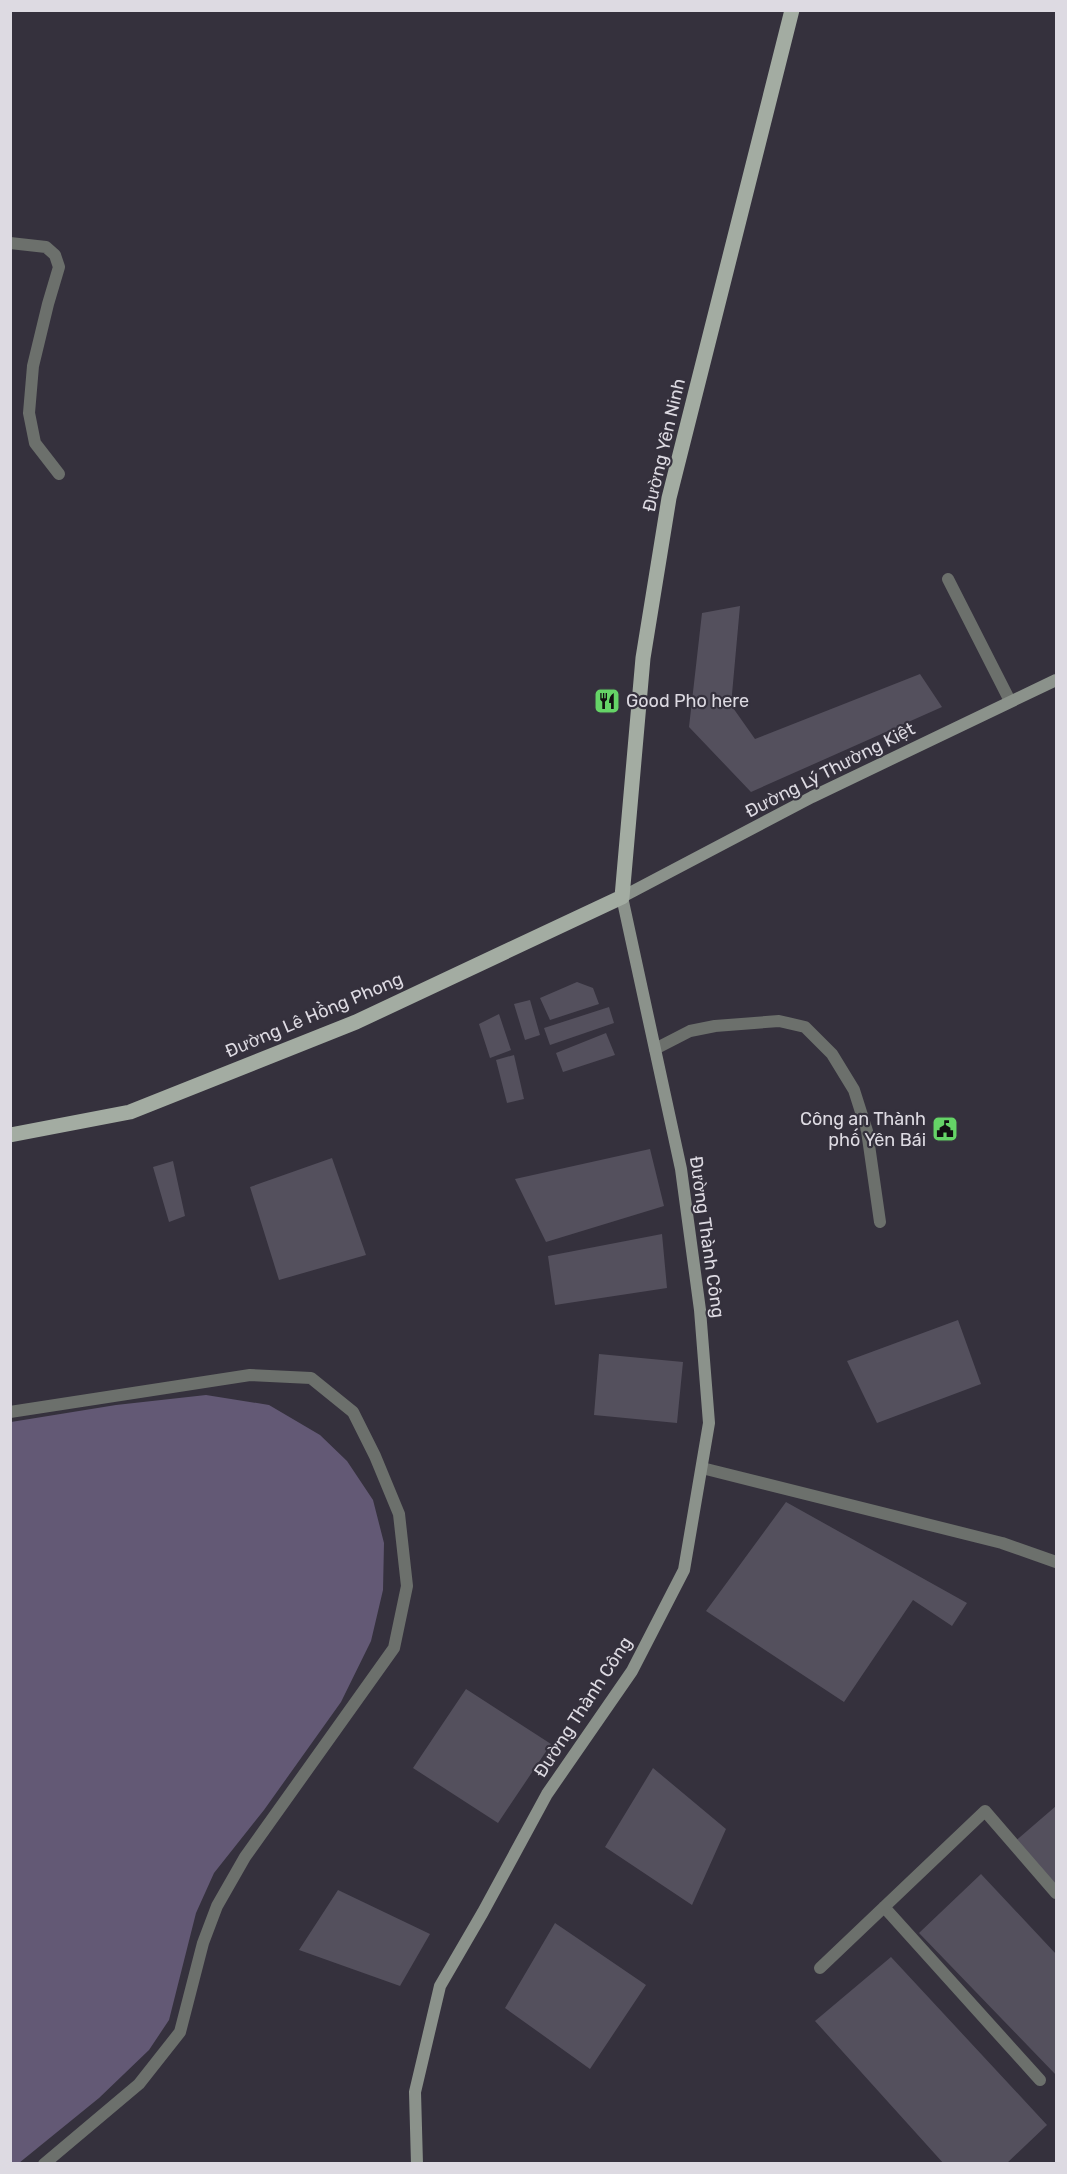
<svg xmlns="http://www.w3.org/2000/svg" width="1067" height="2174" font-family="Rubik,sans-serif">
  <rect width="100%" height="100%" fill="#35313d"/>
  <!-- water -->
  <path fill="#635975" d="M206,1395L269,1405L320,1435L347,1461L373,1500L384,1543L383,1590L371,1641L341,1702L264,1810L214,1873L196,1913L169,2020L149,2050L99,2098L19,2163H11V1422L116,1405Z"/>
  <!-- building -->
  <path fill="#54505d" d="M740,606L731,705L755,739L920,674L942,707L751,792L689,727L702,613Z
    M577,982L593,988L599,1004L550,1020L540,998Z
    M530,1000L540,1035L525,1040L514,1004Z
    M609,1007L614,1023L550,1045L544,1028Z
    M499,1014L511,1050L490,1058L479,1024Z
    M606,1033L615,1055L563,1072L556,1053Z
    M514,1055L524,1099L507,1103L496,1060Z
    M650,1149L664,1206L546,1242L515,1179Z
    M332,1158L366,1255L279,1280L250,1187Z
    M173,1161L185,1216L169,1222L153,1167Z
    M662,1234L667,1288L555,1305L548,1256Z
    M958,1320L981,1384L877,1423L847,1361Z
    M599,1354L683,1362L677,1423L594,1415Z
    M786,1502L967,1603L952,1626L913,1600L844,1702L706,1611Z
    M466,1689L551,1744L498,1823L413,1768Z
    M653,1768L726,1829L692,1905L605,1847Z
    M1056,1806V1893L1013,1843Z
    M981,1874L1056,1954V2075L919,1933Z
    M338,1890L430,1934L400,1986L299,1950Z
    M555,1923L646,1985L590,2069L505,2008Z
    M891,1957L1047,2125L1006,2164H944L815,2021Z"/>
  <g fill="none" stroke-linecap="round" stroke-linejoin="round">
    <!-- service -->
    <path stroke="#6c706c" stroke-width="12" d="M10,243L46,247L55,255L59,267L48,304L33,366L29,413L35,443L59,474
      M948,579L1010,701
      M655,1049L690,1031L715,1026L779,1021L805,1027L832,1054L854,1090L867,1131L880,1222
      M10,1412L250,1375L311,1378L353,1412L375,1456L399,1514L407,1586L394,1648L245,1857L217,1906L203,1943L180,2032L139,2084L44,2164
      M884,1907L1040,2080
      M820,1968L985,1811L1056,1893"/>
    <!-- minor -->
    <path stroke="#6c706c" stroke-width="12" d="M702,1468L1002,1543L1056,1562"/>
    <!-- secondary -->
    <path stroke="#8b928b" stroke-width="12" d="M417,2164L415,2092L440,1986L483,1912L547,1794L632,1671L684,1570L709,1423L700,1310L681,1169L622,897L812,797L1056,680"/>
    <!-- primary -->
    <path stroke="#a3aca2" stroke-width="15" d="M10,1135L130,1112L356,1022L622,897L643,658L669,498L792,10"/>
  </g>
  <!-- icons -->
  <defs>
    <g id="restaurant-square" transform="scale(1.35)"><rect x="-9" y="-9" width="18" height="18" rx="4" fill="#65d467" stroke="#35313d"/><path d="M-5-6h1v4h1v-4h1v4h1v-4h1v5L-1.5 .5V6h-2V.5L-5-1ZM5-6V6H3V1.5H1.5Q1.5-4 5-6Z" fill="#111"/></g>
    <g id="civic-square" transform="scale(1.35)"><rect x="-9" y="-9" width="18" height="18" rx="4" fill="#65d467" stroke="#35313d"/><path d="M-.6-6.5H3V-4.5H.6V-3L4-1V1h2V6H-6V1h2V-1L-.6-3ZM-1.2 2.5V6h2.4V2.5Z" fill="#111"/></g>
  </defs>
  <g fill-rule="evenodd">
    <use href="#restaurant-square" x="607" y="701"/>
    <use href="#civic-square" x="945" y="1129"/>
  </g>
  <g text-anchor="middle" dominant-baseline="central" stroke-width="4.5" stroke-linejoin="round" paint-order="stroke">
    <!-- street labels -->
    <g font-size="18" fill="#dddae2" stroke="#35313d">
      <text transform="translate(664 445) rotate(-77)">Đường Yên Ninh</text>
      <text transform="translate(830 770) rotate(-27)">Đường Lý Thường Kiệt</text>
      <text transform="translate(314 1015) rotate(-23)">Đường Lê Hồng Phong</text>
      <text transform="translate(707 1237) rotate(82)">Đường Thành Công</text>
      <text transform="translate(583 1707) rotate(-57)">Đường Thành Công</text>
    </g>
    <!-- poi labels -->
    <g font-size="18" fill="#dddae2" stroke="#35313d" text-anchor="start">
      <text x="626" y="701">Good Pho here</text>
      <text x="926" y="1119" text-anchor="end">Công an Thành<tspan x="926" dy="21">phố Yên Bái</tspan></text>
    </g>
  </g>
  <!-- border -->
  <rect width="1067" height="2174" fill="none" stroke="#dddae2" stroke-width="24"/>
</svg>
